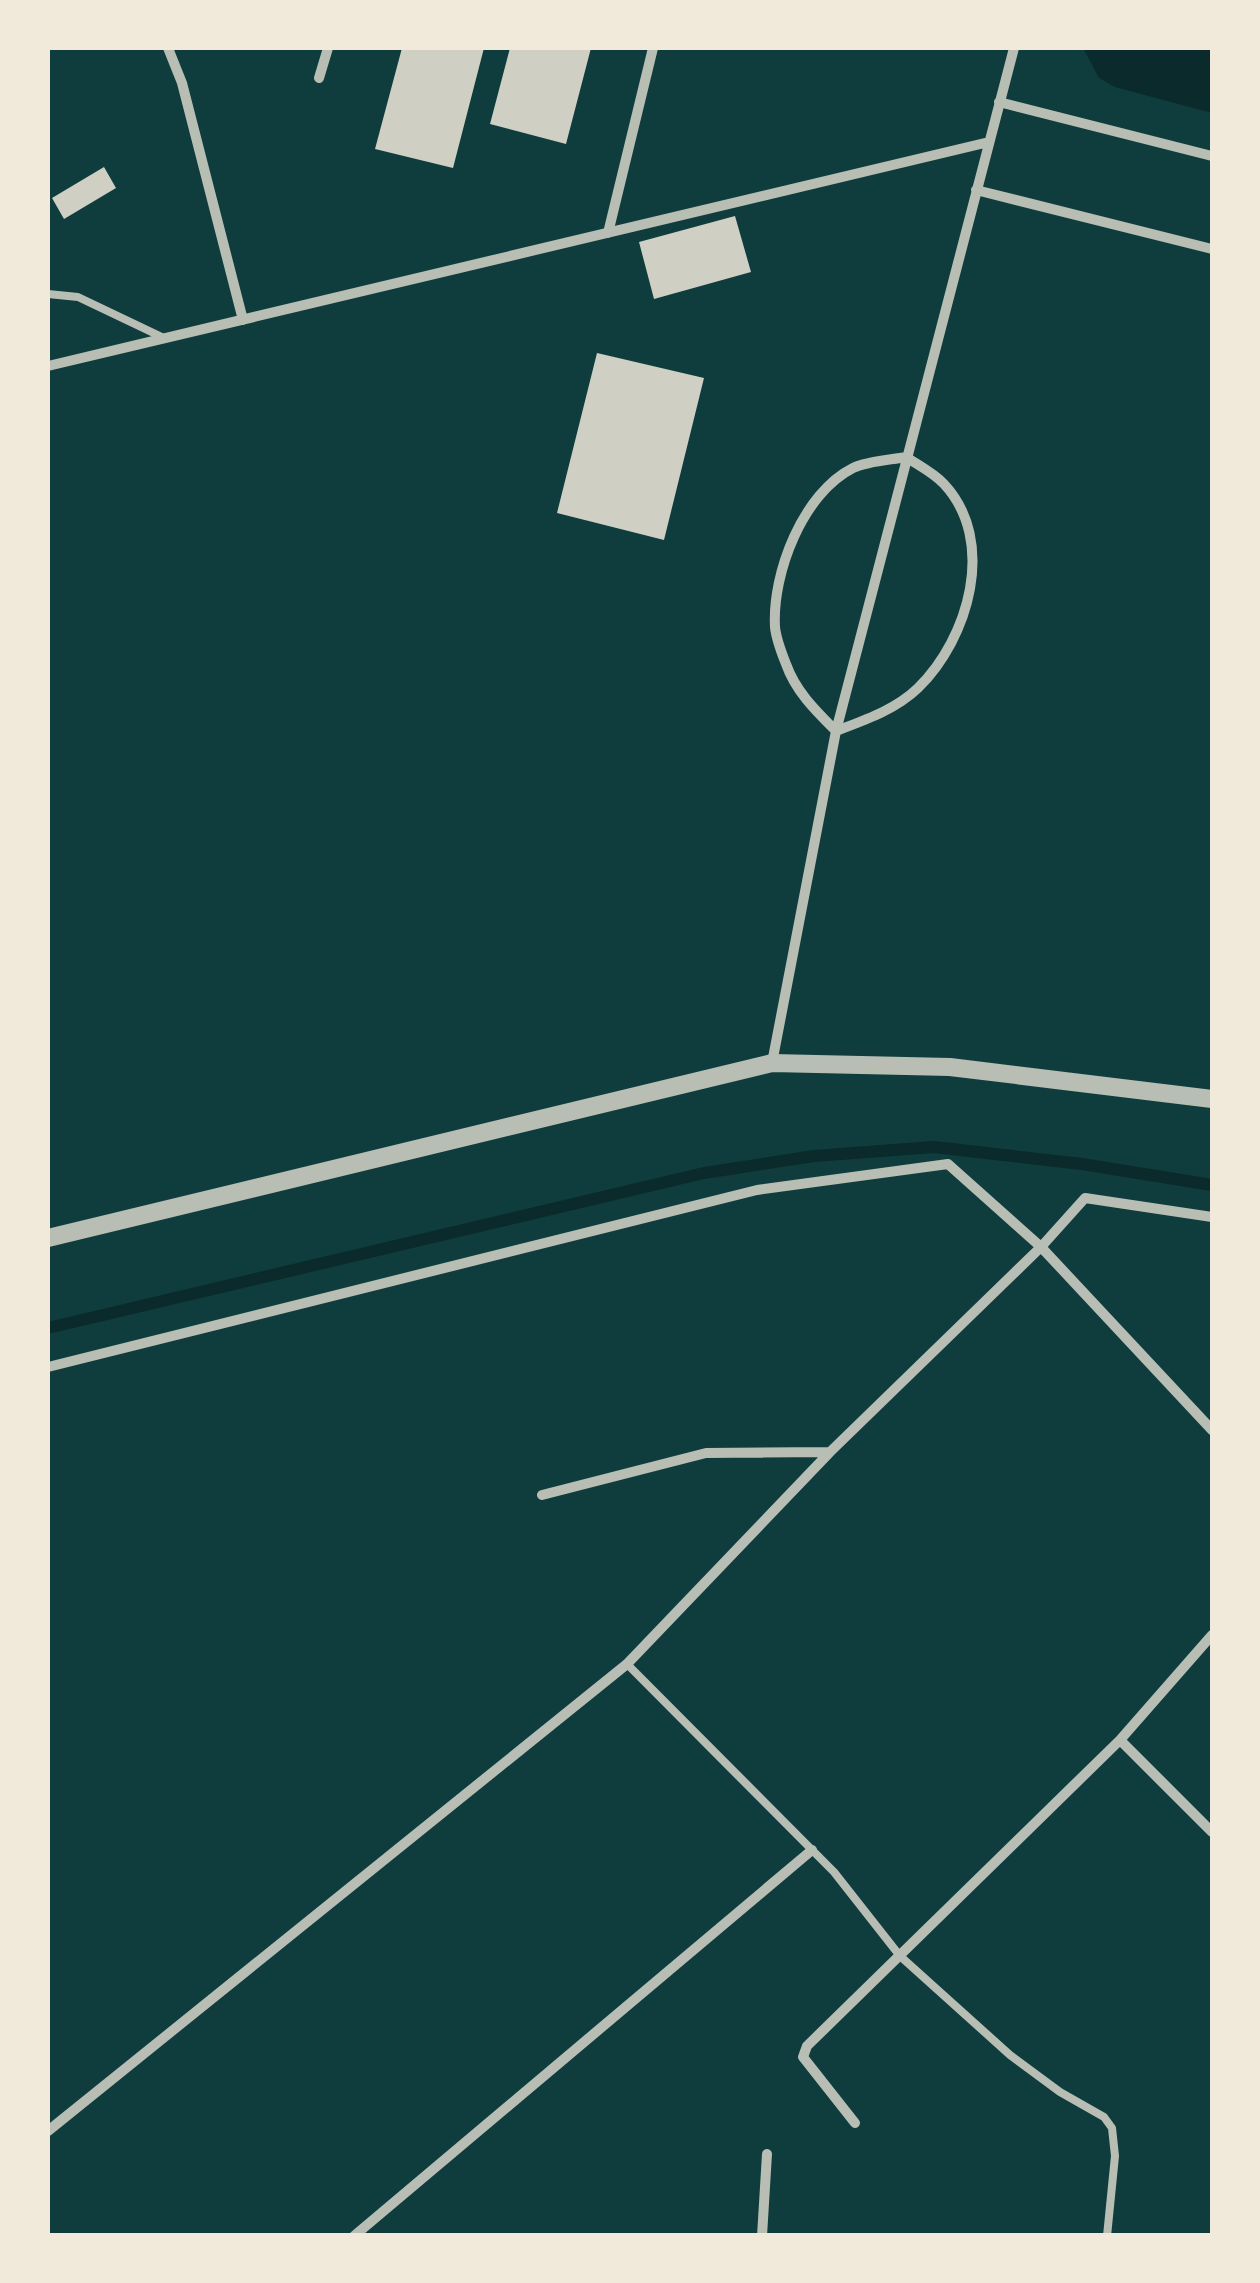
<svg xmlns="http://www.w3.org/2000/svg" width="1260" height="2283" font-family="'Nunito Sans',sans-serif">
  <rect width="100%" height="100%" fill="#0f3d3e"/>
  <!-- water -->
  <path fill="#0a2a2b" d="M1083,48H1212V113L1115,87L1099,78Z"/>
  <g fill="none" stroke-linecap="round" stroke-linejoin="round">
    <!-- stream -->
    <path stroke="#0a2a2b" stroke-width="12" d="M48,1328L704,1173L814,1156L934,1147L1082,1164L1212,1185"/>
  </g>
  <!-- building -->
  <path fill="#cfcfc3" d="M402,48H484L453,168L375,149Z
    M510,48H591L566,144L490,124Z
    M104,167L116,188L64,219L52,198Z
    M735,216L751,272L654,299L639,242Z
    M597,353L704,378L664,540L557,513Z"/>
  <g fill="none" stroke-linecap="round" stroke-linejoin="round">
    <!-- service -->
    <path stroke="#b8beb3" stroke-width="8" d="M48,294L78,297L164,338
      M627,1664L834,1872L900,1956L1010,2055L1060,2092L1104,2117L1112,2128L1115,2156L1107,2236"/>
    <!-- minor -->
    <path stroke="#b8beb3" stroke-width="10" d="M168,48L182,83L243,320
      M319,78L328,48
      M999,102L1212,156
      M976,190L1212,249
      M608,233L653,48
      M48,366L989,142
      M906,457C918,465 934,473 944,484C997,541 969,638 918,688C895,710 865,720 836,731C816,711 796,692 786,664C782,654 776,638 775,627C772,573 803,493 853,468C868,461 890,460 906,457Z
      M772,1063L836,731L1014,48
      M48,1367L757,1190L948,1164L1041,1247L1212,1430
      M542,1495L706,1453L830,1452
      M1120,1740L1212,1635
      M855,2123L803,2057L807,2046L1120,1740L1212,1832
      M48,2131L627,1664L830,1452L1041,1247L1085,1198L1212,1217
      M354,2236L812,1850
      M762,2236L767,2154"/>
    <!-- tertiary -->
    <path stroke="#b8beb3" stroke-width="18" d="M48,1238L772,1063L950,1067L1212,1099"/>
  </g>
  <!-- border -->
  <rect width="1260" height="2283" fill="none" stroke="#f1e9da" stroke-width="100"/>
</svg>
